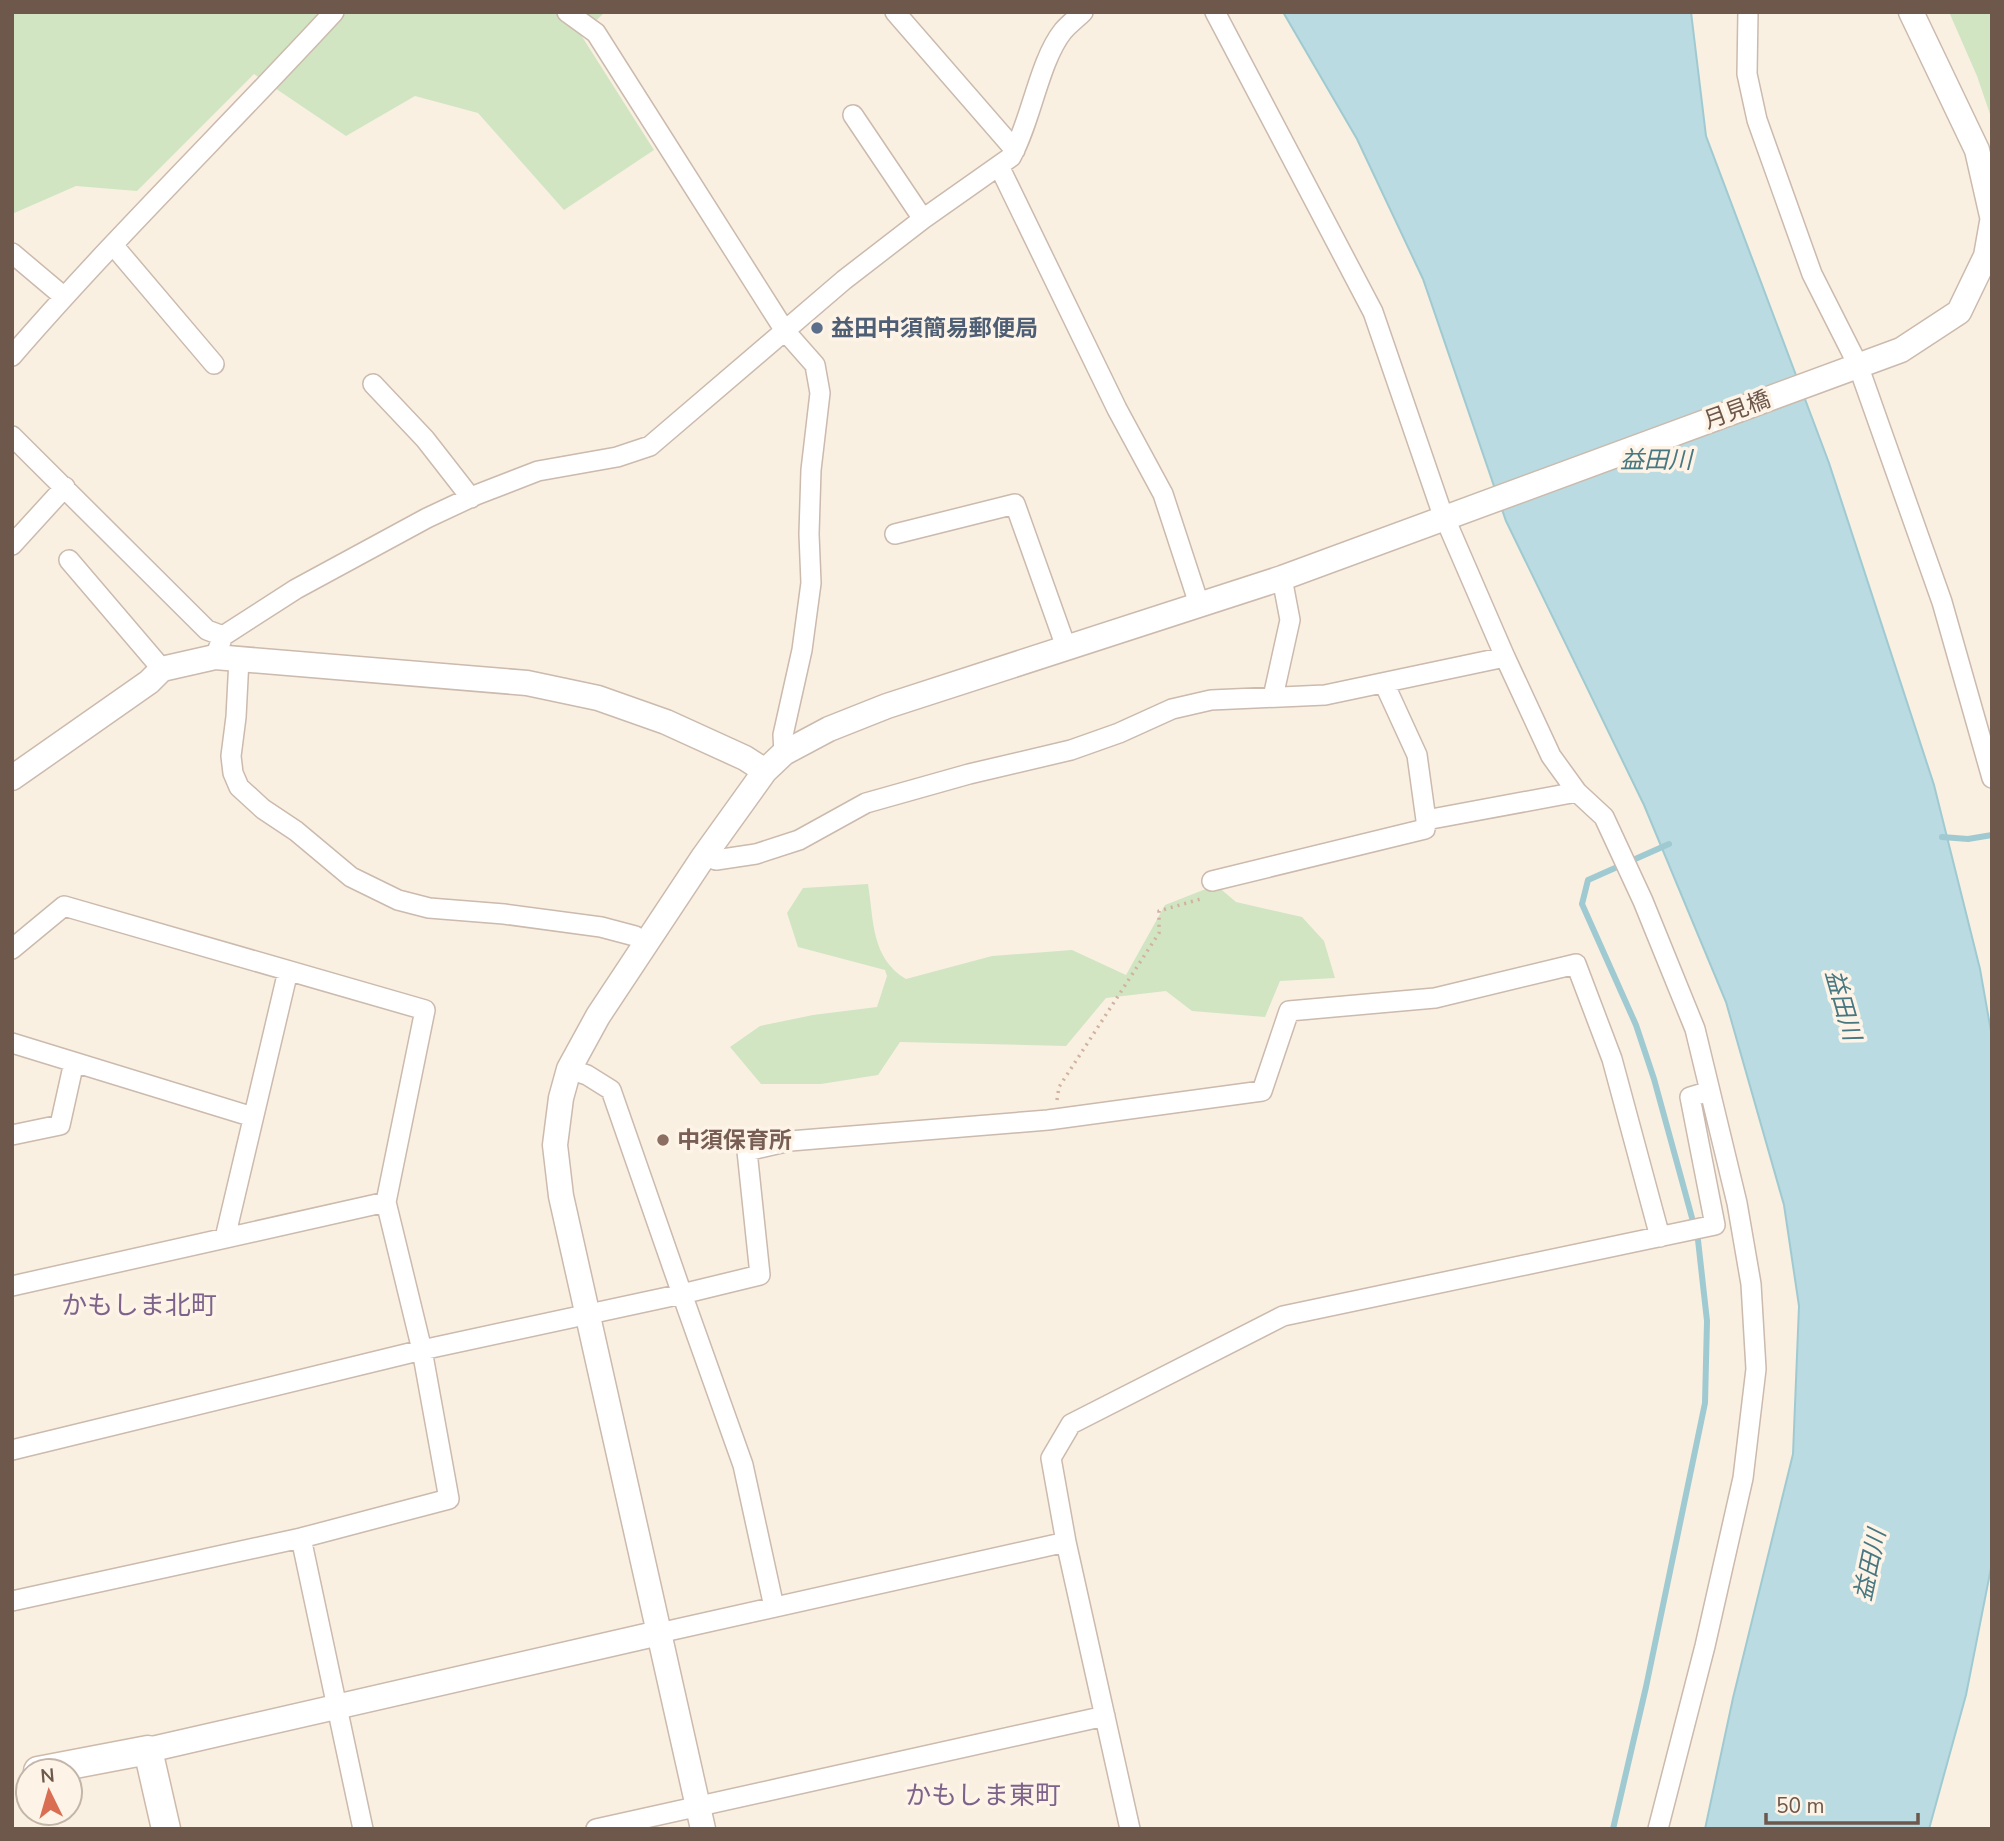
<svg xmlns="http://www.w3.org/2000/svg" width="2004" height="1841" font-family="'Nunito Sans','Noto Sans JP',sans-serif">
  <rect width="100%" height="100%" fill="#f9f0e2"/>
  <!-- green -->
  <path fill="#d1e5c2" d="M12,12H605L581,35L654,150L564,210L478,113L415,96L346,136L254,74L137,191L76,186L12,214Z
    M1949,12H1992V120L1977,76Z
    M868,884C874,921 871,958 906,979L992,956L1072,950L1126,975L1165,905L1216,885L1236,902L1302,917L1324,941L1335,978L1280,981L1265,1017L1192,1011L1166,991L1106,998L1066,1046L900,1042L878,1075L821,1084H761L730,1047L760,1026L813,1015L877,1007L887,976L885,970L798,947L787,913L803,888Z"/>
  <!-- water -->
  <path fill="#b9dbe1" stroke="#a0cad1" stroke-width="2" d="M1283,12H1691L1706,136L1829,463L1934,785L1980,969L1992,1037V1563L1966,1695L1929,1829H1705L1733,1698L1793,1454L1799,1306L1784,1205L1726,1002L1644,805L1506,521L1423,279L1357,139Z"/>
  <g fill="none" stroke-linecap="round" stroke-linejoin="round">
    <!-- stream -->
    <path stroke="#a0cad1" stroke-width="6" d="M1942,837L1968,839L1992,835
      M1613,1829L1646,1687L1705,1403L1707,1321L1698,1240L1682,1181L1654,1079L1636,1025L1582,904L1588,880L1669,844"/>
    <!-- minor casing -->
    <g stroke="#cbbaad" stroke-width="22">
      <path id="minor" d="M567,12L596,33L785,331L815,365L820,393L811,470L809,534L811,583L802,650L783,735L784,753
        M895,12L1015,150
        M1215,12L1373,312L1440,507
        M1748,12L1747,74L1757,120L1812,274L1858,365L1942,602L1992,778
        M853,115L923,219
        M999,166L1117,409L1163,494L1199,604
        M113,245L214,364
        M12,253L63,296
        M12,356C115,237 228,127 334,12
        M373,384L425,439L471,498
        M12,436L207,630L223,636
        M1450,530L1505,657L1551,756L1577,792L1604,817L1643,901L1695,1029L1737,1203L1751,1284L1756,1369L1743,1478L1705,1646L1658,1829
        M895,534L1015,504L1066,647
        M12,545L65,487
        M69,560L162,669
        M215,657L223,636L296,589L427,518L476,495L538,471L617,457L650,446L844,280L923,219L1011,157C1031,122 1039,61 1063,31C1069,24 1077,18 1083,12
        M239,659L236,717L231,756L233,773L239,787L263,809L296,831L351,877L398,900L429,908L504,914L601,927L635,936L646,942
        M1384,683L1417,755L1426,820L1577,792
        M1273,697L1290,620L1282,578
        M704,856L716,860L756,854L799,840L866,803L969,774L1071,750L1119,733L1172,709L1211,700L1325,695L1505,657
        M1212,881L1425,829L1426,820
        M12,949L64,906L425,1010L386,1202L422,1350L449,1499L301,1538L12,1601
        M12,1043L253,1117
        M569,1069L587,1075L611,1090L682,1294L760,1275L747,1151L790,1141L1048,1120L1262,1091L1289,1011L1435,998L1576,964L1612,1059L1660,1237
        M12,1135L60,1125L74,1062
        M225,1238L288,971
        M12,1286L386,1202
        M12,1450L422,1350L682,1294L743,1465L774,1607
        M301,1538L363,1829
        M1066,1542L1051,1458L1071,1424L1283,1316L1715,1225L1690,1097L1710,1091
        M659,1633L1066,1542L1130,1829
        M596,1829L1105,1716"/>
    </g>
    <!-- tertiary casing -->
    <g stroke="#cbbaad" stroke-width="27">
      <path id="tertiary" d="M1911,12L1977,150L1992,216
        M12,778L149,682L162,669L215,657L527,683L598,698L666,722L745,758L765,771
        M148,1750L659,1633
        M703,1829L561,1196L555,1145L561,1098L569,1069L598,1016L704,856L765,771L784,753L829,729L887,706L1282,578L1901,350L1959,312L1986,256L1992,222"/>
    </g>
    <!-- secondary casing -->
    <g stroke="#cebaaa" stroke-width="31">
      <path id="secondary" d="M38,1771L148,1750L166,1829"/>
    </g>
    <!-- path -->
    <path stroke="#d0b2a0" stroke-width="3.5" stroke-dasharray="2 5" stroke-linecap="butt" d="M1057,1100L1059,1087L1159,933V911L1204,898"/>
    <!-- minor -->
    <use href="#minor" stroke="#fff" stroke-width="19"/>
    <!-- tertiary -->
    <use href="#tertiary" stroke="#fff" stroke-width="24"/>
    <!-- secondary -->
    <use href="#secondary" stroke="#fff" stroke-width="28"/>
  </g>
  <!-- markers -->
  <circle fill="#5c6f8a" stroke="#fdf4e7" stroke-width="2.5" cx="817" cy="328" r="7"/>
  <circle fill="#8d6e63" stroke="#fdf4e7" stroke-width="2.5" cx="663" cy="1140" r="7"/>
  <g text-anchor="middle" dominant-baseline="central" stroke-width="7" stroke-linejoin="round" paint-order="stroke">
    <!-- service labels -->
    <g font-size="23" font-weight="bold" fill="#4e5e75" stroke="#fdf4e7" text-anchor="start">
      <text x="831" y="328">益田中須簡易郵便局</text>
    </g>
    <!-- street labels -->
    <g font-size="23" fill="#6e574b" stroke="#fdf4e7">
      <text transform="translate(1737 410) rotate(-20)">月見橋</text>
    </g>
    <!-- education labels -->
    <g font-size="23" font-weight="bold" fill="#785e54" stroke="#fdf4e7" text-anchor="start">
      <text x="677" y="1140">中須保育所</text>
    </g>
    <!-- water labels -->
    <g font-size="24" font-style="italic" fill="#477780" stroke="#fdf4e7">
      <text x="1656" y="460">益田川</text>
      <text transform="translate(1843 1005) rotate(74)">益田川</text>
      <text transform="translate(1870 1565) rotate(-78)">益田川</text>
    </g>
    <!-- quarter labels -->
    <g font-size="26" fill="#7d638b" stroke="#fdf4e7">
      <text x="139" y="1305">かもしま北町</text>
      <text x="983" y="1795">かもしま東町</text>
    </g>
  </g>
  <!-- border -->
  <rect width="2004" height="1841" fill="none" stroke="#6e574b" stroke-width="28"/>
  <!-- north arrow -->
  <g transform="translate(49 1792) rotate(355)"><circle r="33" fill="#fdf4e7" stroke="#c4b5a9" stroke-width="2"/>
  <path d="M0-5L12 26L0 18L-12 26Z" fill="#d96e52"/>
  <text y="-10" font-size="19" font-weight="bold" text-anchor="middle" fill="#6e574b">N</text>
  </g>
  <!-- scale -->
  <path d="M1766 1813v10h152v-10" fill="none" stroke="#6e574b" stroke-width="3.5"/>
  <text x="1776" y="1813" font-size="21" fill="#6e574b" stroke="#fdf4e7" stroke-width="5" paint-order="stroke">50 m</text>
</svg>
